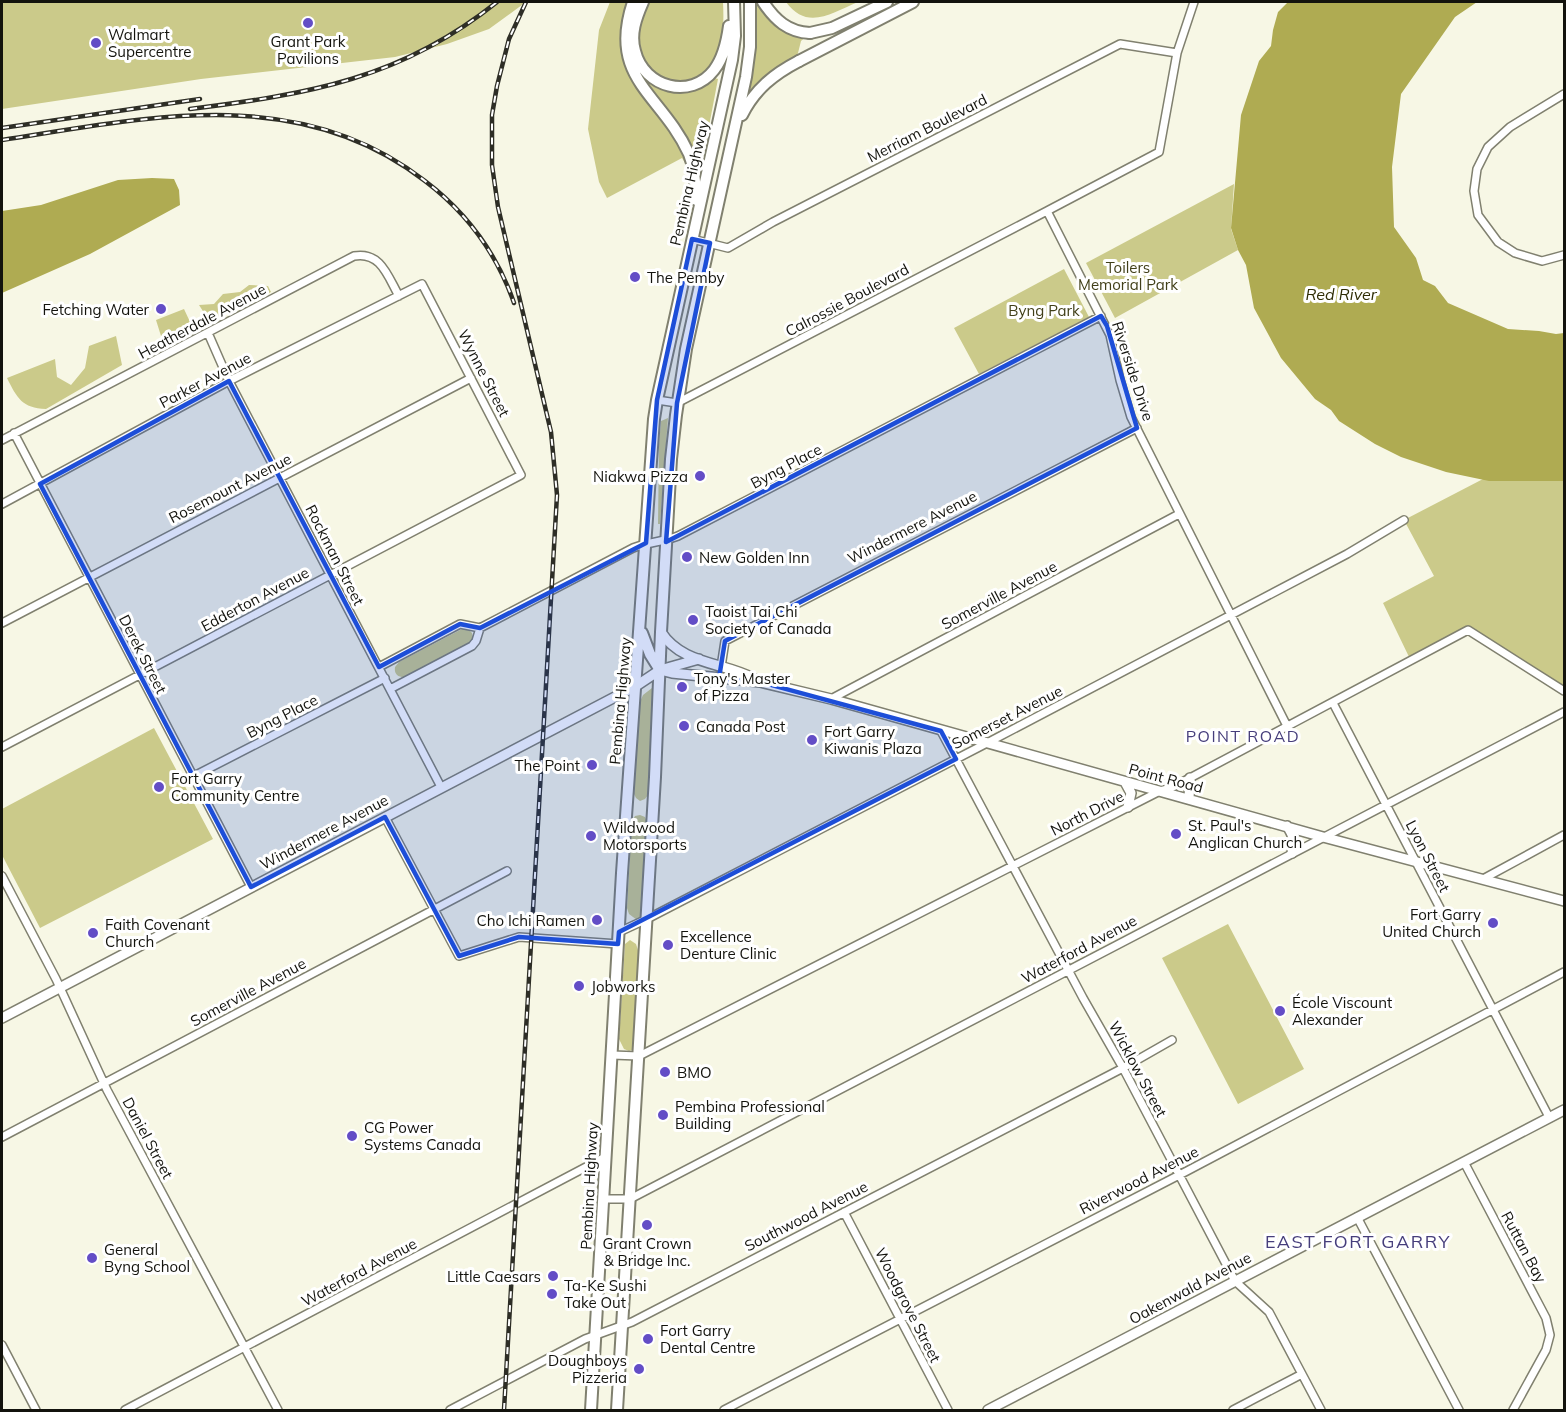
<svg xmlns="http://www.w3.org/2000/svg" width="1566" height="1412" font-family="Mulish,sans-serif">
  <rect width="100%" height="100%" fill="#f7f7e5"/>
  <!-- green -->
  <path fill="#cbca8a" d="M2,2H526L489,29L447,44L395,57L201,79L2,109Z
    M610,2H628C596,85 670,101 687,166L682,158L607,198L599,182L588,129L599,30Z
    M648,2H723C724,22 724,46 712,64C694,91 652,85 641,55C634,38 642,18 648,2Z
    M750,2H763L775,18L810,33L801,41L797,57L773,77L735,128L746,77Z
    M786,2H858C832,13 807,31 786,2Z
    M643,77C664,98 692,95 715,78L718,79L701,168H699L697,162L645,83Z
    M1234,184L1231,229L1238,250L1115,318L1086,263Z
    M1064,269L1089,317L979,374L954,328Z
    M249,285L268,286L271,292L210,322L199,305L214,304L223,294L240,292Z
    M184,309L191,324C184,332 172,338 161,336L156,320Z
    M116,336L122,365L46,409C22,408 17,398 7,378L55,359L57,377L71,385L85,368L89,346Z
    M668,418L660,524H658L659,444L661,421Z
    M1483,479L1564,481V691L1468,630L1411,661L1383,603L1434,576L1404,520Z
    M462,629H468L472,633L473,638L470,643L404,677C397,677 394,673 395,667L399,662Z
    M652,688L653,689L648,795L645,799L640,801L636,798L634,794L639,704L643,695Z
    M154,728L213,839L40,928L2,855V809Z
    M640,815L645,817L647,822L641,916L637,920L629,914L627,908L632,821L635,816Z
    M1228,924L1304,1069L1238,1104L1162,958Z
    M630,940L636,944L639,953L633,1042L632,1050L629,1051L624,1049L619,1039L625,944Z"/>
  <!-- water -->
  <path fill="#afab52" d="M1288,2H1477L1455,17L1401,94L1392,167L1394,227L1416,258L1423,280L1435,286L1448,303L1508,329L1539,331L1556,334L1564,333V481H1489L1446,472L1401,457L1375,444L1339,421L1331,410L1315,399L1281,358L1254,308L1246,265L1238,250L1231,228L1241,115L1259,61L1271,46L1273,30L1278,12Z
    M152,178L174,179L179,190L180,205L90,254L2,293V211L41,205L118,180Z"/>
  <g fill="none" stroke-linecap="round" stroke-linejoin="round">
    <!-- minor casing -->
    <g stroke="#80806f" stroke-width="10">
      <path id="minor" d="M1194,2L1177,53L1159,152L1047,211L1110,335L1120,380L1131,417L1287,726
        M1564,94L1510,127L1488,147L1477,169L1474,191L1478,215L1498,242L1515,253L1542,261L1564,255
        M692,239L728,248L773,222L1120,44L1177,53
        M208,333L229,381L441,787
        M657,400L677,403L1047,211
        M14,433L251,887
        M2,440L354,256C381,251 388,277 399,296
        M2,504L229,381L422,284L521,475L2,747
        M2,623L471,378
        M379,667L460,624L480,628L633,548C648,542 663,542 678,536L1101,316
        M721,667L725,641L1137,428
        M390,689L472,646L476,641L480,628
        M831,699L1179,514
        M1333,703L1549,1117
        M941,731L1083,998L1123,1068L1235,1281L1269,1312L1321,1410
        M192,777L385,678
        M385,817L459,956L519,937L618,944
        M2,876L56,979L107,1090L278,1410
        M1483,879L1564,835
        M619,932L647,919L987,743L1347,554L1404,520
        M612,1055L639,1056L1160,791L1171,788L1190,778L1468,630L1564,691
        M2,1137L507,871
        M1464,1162L1546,1318L1550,1335L1546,1350L1513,1410
        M603,1199H630L1564,712
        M844,1212L948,1410
        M1357,1217L1459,1410
        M2,1345L36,1410
        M125,1410L605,1157
        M450,1410L585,1339L632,1322L1123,1068L1172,1040
        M724,1410L1187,1171L1564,972
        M1233,1410L1302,1374"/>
    </g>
    <!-- tertiary casing -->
    <g stroke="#80806f" stroke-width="12">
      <path id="tertiary" d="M661,632C682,665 724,662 755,679
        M660,670L672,673L760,682L831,699L1323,837L1564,901
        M1125,782L1131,793L1128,807
        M1189,799L1190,778
        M1287,826C1294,836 1295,842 1292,853
        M2,1018L636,686L660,670L699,659
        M988,1410L1564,1110"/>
    </g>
    <!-- secondary casing -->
    <g stroke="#80806f" stroke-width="14">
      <path id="secondary" d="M810,33L832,28L887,2
        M799,61L913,2"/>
    </g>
    <!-- primary casing -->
    <g stroke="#80806f" stroke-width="14">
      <path id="primary" d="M633,2C607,79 662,94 689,154C695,169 696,184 696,200
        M643,2C636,18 630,34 635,51C644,88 691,100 714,70C724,57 727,41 729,26
        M763,2C775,20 788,32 810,33
        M742,115C755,89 774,74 799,61
        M642,633L650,654L660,670
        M591,1410L622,873L654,419L657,400L732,60L735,36L734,2
        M617,1410L655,777L661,632L671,459L676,415L686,349L746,77L750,47V2"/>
    </g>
    <!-- minor -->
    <use href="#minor" stroke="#fff" stroke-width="7"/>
    <!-- tertiary -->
    <use href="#tertiary" stroke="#fff" stroke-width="9"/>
    <!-- secondary -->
    <use href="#secondary" stroke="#fff" stroke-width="10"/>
    <!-- primary -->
    <use href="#primary" stroke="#fff" stroke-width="10"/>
    <!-- rail casing -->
    <g stroke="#2e2e26" stroke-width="4.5">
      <path id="rail" d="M190,109C309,94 401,79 497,2
        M2,128L200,99
        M2,140C147,118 298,82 425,181C466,212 497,254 514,303
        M504,1410L557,495L551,432L498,207L492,165V115L497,86L509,39L526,2"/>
    </g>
    <!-- rail -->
    <use href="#rail" stroke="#fff" stroke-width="2" stroke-dasharray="7" stroke-linecap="butt"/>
  </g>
  <!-- marked area -->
  <path fill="#1d4ed8" fill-opacity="0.2" stroke="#1d4ed8" stroke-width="4.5" stroke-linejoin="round" d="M692,239L710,243L677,403L666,542L1101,316L1107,326L1137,428L725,641L719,678L760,682L941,731L956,759L619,932L618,944L519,937L459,956L385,817L251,887L40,484L229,381L379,667L460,624L480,628L646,543L657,400Z"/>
  <!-- markers -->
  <g fill="#634dc6" stroke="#fff" stroke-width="2">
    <circle cx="308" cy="23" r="6"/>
    <circle cx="96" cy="43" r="6"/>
    <circle cx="635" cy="277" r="6"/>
    <circle cx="161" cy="309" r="6"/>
    <circle cx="700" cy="476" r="6"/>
    <circle cx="687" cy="557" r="6"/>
    <circle cx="693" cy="620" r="6"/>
    <circle cx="682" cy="687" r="6"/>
    <circle cx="684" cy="726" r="6"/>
    <circle cx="812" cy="740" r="6"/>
    <circle cx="592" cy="765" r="6"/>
    <circle cx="159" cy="787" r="6"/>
    <circle cx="1176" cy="834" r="6"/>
    <circle cx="591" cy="836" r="6"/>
    <circle cx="597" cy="920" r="6"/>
    <circle cx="1493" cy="923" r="6"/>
    <circle cx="93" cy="933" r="6"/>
    <circle cx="668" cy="945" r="6"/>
    <circle cx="579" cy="986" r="6"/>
    <circle cx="1280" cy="1011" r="6"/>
    <circle cx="665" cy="1072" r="6"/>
    <circle cx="663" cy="1115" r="6"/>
    <circle cx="352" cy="1136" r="6"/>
    <circle cx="647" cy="1225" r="6"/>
    <circle cx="92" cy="1258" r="6"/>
    <circle cx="553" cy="1276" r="6"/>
    <circle cx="552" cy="1294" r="6"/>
    <circle cx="648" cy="1339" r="6"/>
    <circle cx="639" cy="1369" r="6"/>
  </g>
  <g text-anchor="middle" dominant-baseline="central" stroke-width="6" stroke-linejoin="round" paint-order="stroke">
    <!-- poi labels -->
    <g font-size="15" fill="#13130d" stroke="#fff" text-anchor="start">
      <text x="108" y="34">Walmart<tspan x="108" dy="17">Supercentre</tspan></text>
      <text x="308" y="41" text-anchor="middle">Grant Park<tspan x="308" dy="17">Pavilions</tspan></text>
      <text x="647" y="277">The Pemby</text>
      <text x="149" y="309" text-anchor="end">Fetching Water</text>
      <text x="688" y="476" text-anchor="end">Niakwa Pizza</text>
      <text x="699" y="557">New Golden Inn</text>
      <text x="705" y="611">Taoist Tai Chi<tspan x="705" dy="17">Society of Canada</tspan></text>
      <text x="694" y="678">Tony's Master<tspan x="694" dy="17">of Pizza</tspan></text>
      <text x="696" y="726">Canada Post</text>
      <text x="824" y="731">Fort Garry<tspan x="824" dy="17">Kiwanis Plaza</tspan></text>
      <text x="580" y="765" text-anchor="end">The Point</text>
      <text x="171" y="778">Fort Garry<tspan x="171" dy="17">Community Centre</tspan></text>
      <text x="1188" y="825">St. Paul's<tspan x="1188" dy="17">Anglican Church</tspan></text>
      <text x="603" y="827">Wildwood<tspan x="603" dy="17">Motorsports</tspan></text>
      <text x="1481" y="914" text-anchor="end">Fort Garry<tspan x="1481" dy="17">United Church</tspan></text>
      <text x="585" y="920" text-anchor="end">Cho Ichi Ramen</text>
      <text x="105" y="924">Faith Covenant<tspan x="105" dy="17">Church</tspan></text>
      <text x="680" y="936">Excellence<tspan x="680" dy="17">Denture Clinic</tspan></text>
      <text x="591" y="986">Jobworks</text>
      <text x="1292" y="1002">École Viscount<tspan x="1292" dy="17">Alexander</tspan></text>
      <text x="677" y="1072">BMO</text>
      <text x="675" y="1106">Pembina Professional<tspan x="675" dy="17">Building</tspan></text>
      <text x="364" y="1127">CG Power<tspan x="364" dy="17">Systems Canada</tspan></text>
      <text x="647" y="1243" text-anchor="middle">Grant Crown<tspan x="647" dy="17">&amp; Bridge Inc.</tspan></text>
      <text x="104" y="1249">General<tspan x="104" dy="17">Byng School</tspan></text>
      <text x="541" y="1276" text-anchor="end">Little Caesars</text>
      <text x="564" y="1285">Ta-Ke Sushi<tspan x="564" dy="17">Take Out</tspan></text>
      <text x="660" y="1330">Fort Garry<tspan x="660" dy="17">Dental Centre</tspan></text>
      <text x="627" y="1360" text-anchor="end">Doughboys<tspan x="627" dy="17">Pizzeria</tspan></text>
    </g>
    <!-- street labels -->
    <g font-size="15" fill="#13130d" stroke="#fff">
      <text transform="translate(927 128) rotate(-27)">Merriam Boulevard</text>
      <text transform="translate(689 183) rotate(-77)">Pembina Highway</text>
      <text transform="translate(847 300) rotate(-28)">Calrossie Boulevard</text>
      <text transform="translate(202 321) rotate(-28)">Heatherdale Avenue</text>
      <text transform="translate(1133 371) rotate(72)">Riverside Drive</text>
      <text transform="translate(484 373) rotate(63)">Wynne Street</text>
      <text transform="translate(205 380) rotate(-28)">Parker Avenue</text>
      <text transform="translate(786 466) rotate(-28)">Byng Place</text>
      <text transform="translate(230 488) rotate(-27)">Rosemount Avenue</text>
      <text transform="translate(912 527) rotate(-27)">Windermere Avenue</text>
      <text transform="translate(335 555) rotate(63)">Rockman Street</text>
      <text transform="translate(999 595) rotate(-28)">Somerville Avenue</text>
      <text transform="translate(255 599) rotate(-28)">Edderton Avenue</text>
      <text transform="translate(143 654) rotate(63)">Derek Street</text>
      <text transform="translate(620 701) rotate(-85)">Pembina Highway</text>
      <text transform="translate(282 716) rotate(-27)">Byng Place</text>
      <text transform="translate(1007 717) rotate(-27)">Somerset Avenue</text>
      <text transform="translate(1166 778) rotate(15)">Point Road</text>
      <text transform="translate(1087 813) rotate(-27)">North Drive</text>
      <text transform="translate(324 832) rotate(-28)">Windermere Avenue</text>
      <text transform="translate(1428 856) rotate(63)">Lyon Street</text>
      <text transform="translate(1079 949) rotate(-28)">Waterford Avenue</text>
      <text transform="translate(248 992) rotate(-28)">Somerville Avenue</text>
      <text transform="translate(1138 1069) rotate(62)">Wicklow Street</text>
      <text transform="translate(148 1138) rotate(62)">Daniel Street</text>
      <text transform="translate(1139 1180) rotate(-27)">Riverwood Avenue</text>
      <text transform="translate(589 1186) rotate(-87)">Pembina Highway</text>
      <text transform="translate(806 1216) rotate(-27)">Southwood Avenue</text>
      <text transform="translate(1524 1247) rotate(62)">Ruttan Bay</text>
      <text transform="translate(359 1272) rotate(-28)">Waterford Avenue</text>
      <text transform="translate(1190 1288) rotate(-28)">Oakenwald Avenue</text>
      <text transform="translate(908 1305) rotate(63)">Woodgrove Street</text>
    </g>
    <!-- park labels -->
    <g font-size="15" fill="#413f19" stroke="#fff">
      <text x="1128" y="267">Toilers<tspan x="1128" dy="17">Memorial Park</tspan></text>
      <text x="1044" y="310">Byng Park</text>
    </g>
    <!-- water labels -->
    <g font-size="16" font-style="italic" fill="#2f2d05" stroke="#fff">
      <text x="1341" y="294">Red River</text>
    </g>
    <!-- neighbourhood labels -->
    <g font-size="16" letter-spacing="1.5" fill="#463e7b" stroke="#fff">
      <text x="1243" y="736">POINT ROAD</text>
    </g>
    <!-- quarter labels -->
    <g font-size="18" letter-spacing="1.5" fill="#463e7b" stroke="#fff">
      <text x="1358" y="1241">EAST FORT GARRY</text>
    </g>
  </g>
  <!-- border -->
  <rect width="1566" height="1412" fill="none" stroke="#13130d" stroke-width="6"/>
</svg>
